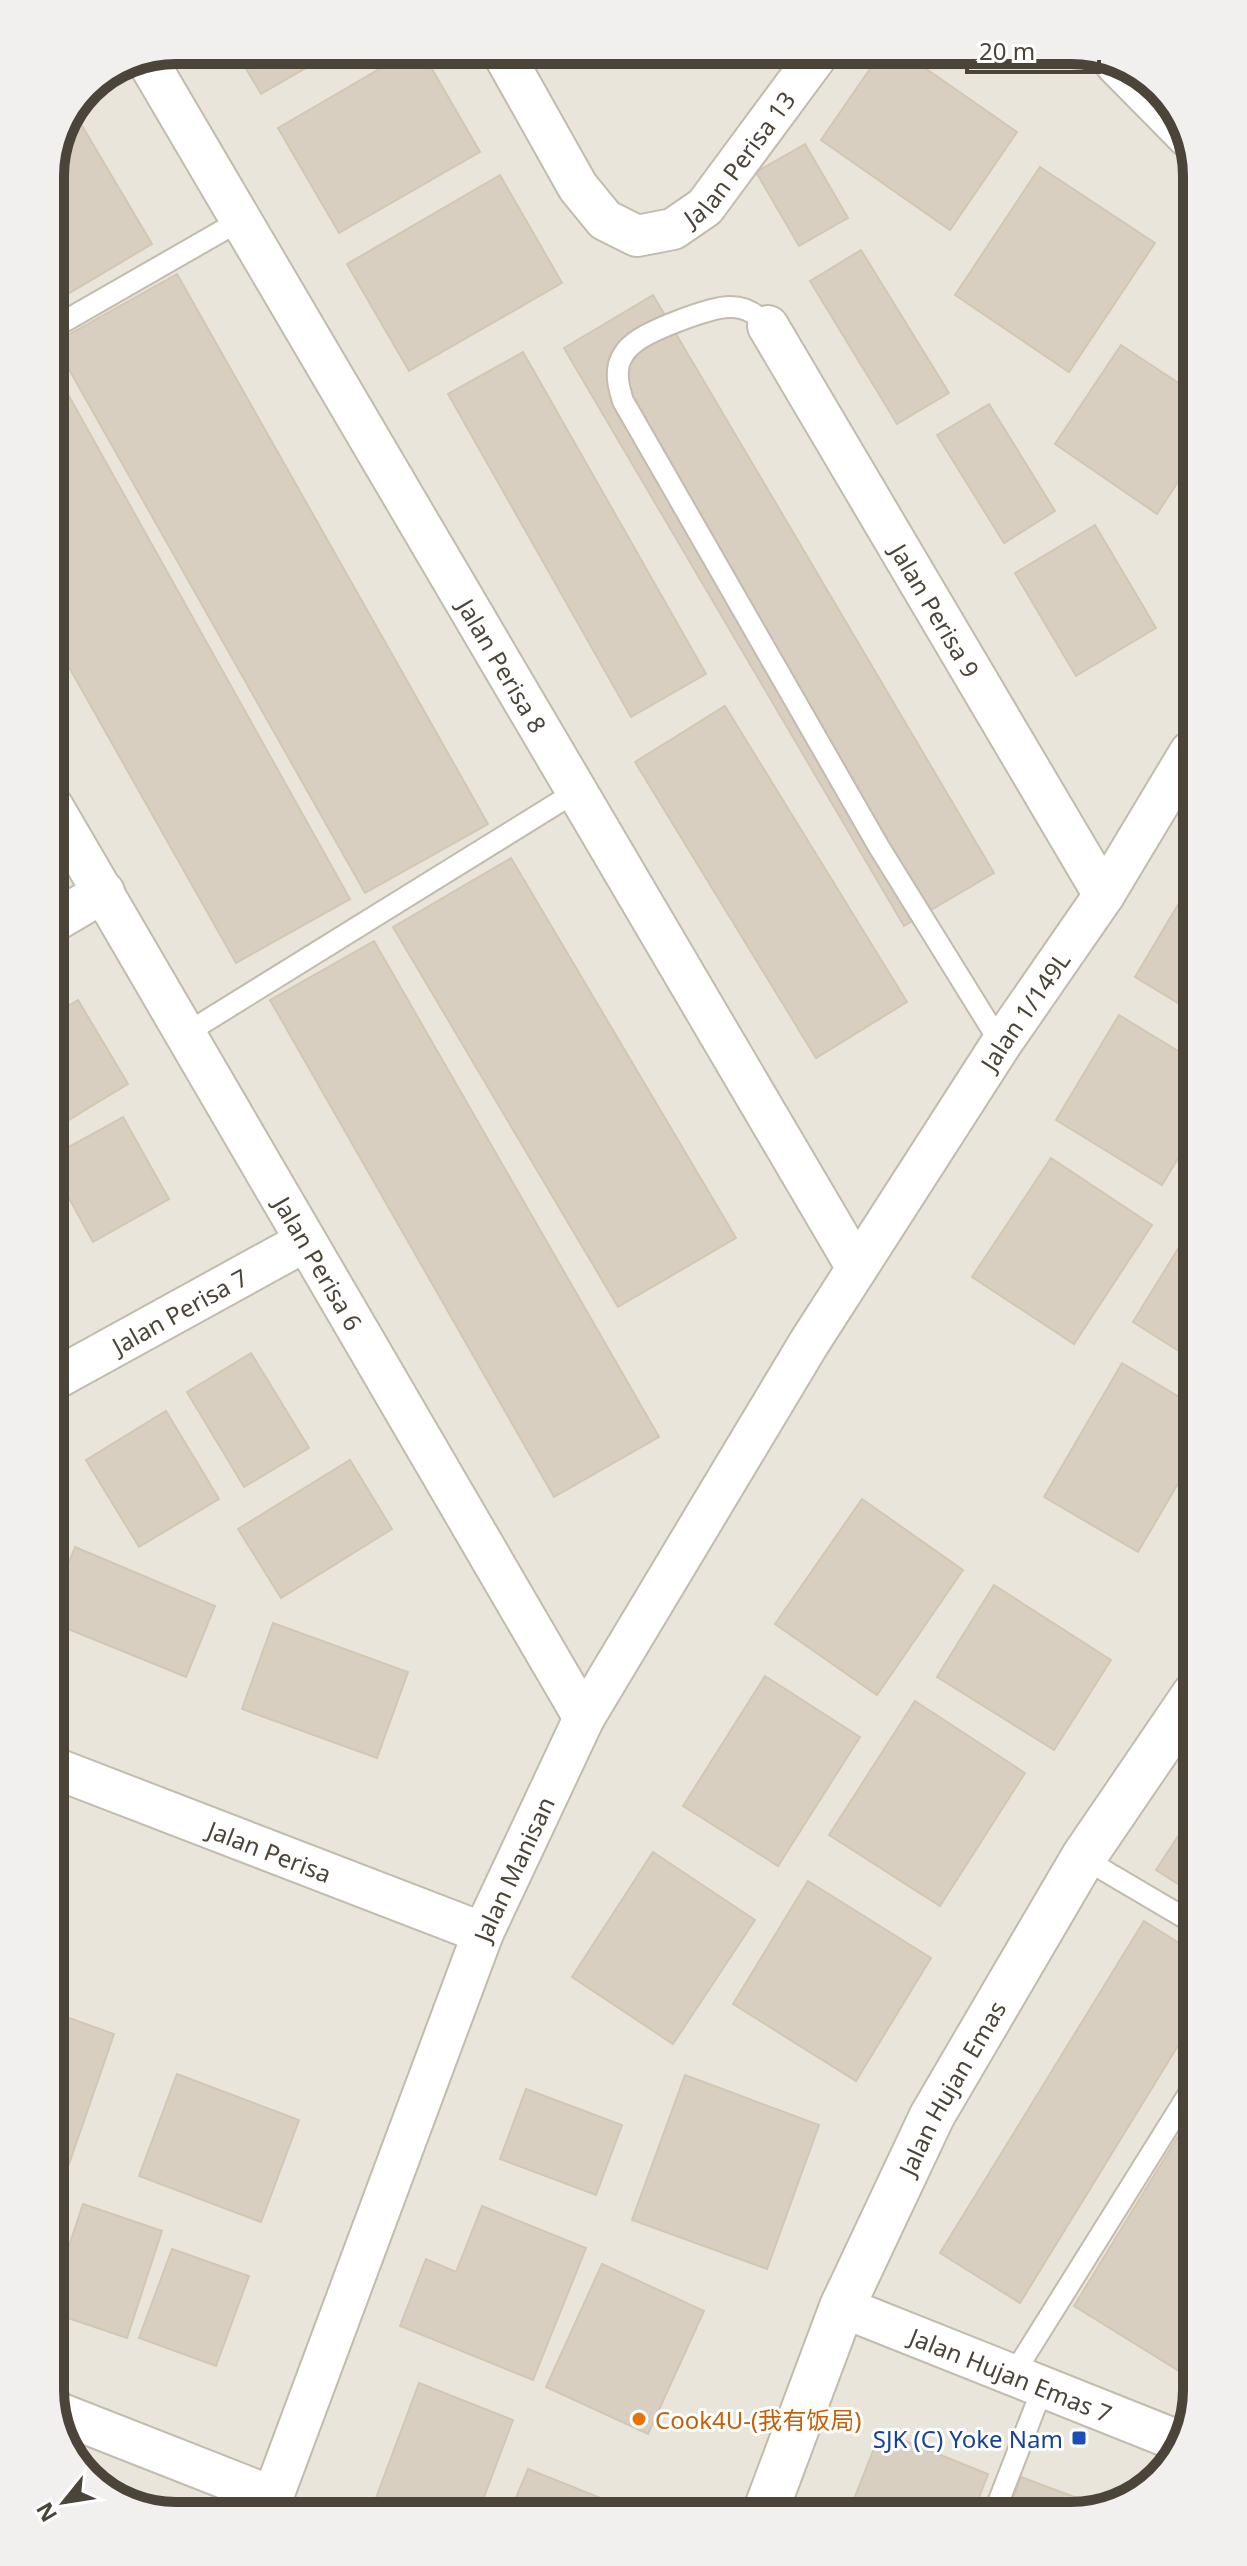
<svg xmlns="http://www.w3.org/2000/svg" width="1247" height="2566" font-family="'Noto Sans','Noto Sans SC',sans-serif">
  <rect width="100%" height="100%" fill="#f6f3ec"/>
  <!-- residential -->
  <path fill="#eae5da" d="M176,50H1080L1147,76L1188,128L1197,2391L1176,2460L1119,2507L168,2516L106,2495L59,2438L50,168L87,87Z"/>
  <!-- building -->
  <path fill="#d8cfc1" stroke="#d3c7b4" stroke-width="2" d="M235,50H337L261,94Z
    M412,50H421L480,152L339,233L278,128Z
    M655,50H678L669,61Z
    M883,50H899L1017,132L950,230L821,140Z
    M75,114L152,244L51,304L50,168Z
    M805,144L848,218L799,246L756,172Z
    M1040,167L1155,243L1069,372L955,295Z
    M500,175L562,283L409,371L347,264Z
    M861,250L949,393L897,424L810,281Z
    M177,274L488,824L365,893L54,343Z
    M653,295L994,873L904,926L564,348Z
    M1121,345L1189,390V465L1157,514L1055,444Z
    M523,352L706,674L631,717L448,394Z
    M51,364L350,899L236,963L52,637Z
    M989,404L1055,511L1004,543L937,435Z
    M1095,525L1156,628L1076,676L1015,573Z
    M725,706L907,1002L816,1058L635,762Z
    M511,858L736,1238L618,1307L393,927Z
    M1191,883V1011L1135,977Z
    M374,941L659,1437L554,1497L270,1000Z
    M78,1000L128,1084L54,1129V1014Z
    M1119,1015L1191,1059L1192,1135L1162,1185L1056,1120Z
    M123,1117L169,1199L93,1242L54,1171V1155Z
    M1051,1158L1152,1225L1074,1344L972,1277Z
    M1192,1226L1193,1360L1133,1322Z
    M55,1234L68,1256L55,1264Z
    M251,1353L309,1448L244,1487L187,1392Z
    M1122,1363L1193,1405V1458L1138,1552L1044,1497Z
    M166,1411L219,1499L139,1547L86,1460Z
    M350,1460L392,1529L281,1598L238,1529Z
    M862,1499L963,1570L877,1695L775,1624Z
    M75,1547L215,1606L186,1677L56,1624V1595Z
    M994,1585L1111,1660L1054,1750L937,1677Z
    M273,1623L408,1672L377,1758L242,1709Z
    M765,1676L860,1737L778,1866L683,1806Z
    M915,1701L1025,1773L940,1906L829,1835Z
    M1195,1810V1895L1156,1870Z
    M653,1852L755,1920L673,2044L572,1977Z
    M808,1881L931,1958L856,2081L733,2004Z
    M1144,1921L1195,1953V2018L1020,2303L940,2253Z
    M58,2014L114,2034L69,2164L58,2160Z
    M177,2074L299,2120L261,2222L139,2176Z
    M685,2075L819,2125L767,2269L632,2220Z
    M526,2089L622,2125L596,2195L500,2159Z
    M1196,2107L1197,2353L1184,2374L1074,2306Z
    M83,2204L162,2231L127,2338L59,2315V2276Z
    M482,2206L586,2248L533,2380L400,2326L426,2259L456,2272Z
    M172,2249L249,2276L216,2366L139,2338Z
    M602,2264L704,2311L648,2434L546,2387Z
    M419,2383L513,2420L478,2513L370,2514Z
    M881,2431L988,2474L975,2508L850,2509Z
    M528,2469L623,2507L621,2511L510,2512Z
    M1021,2477L1101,2507L1010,2508Z"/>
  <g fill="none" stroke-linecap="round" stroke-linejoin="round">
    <!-- service casing -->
    <g stroke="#c2bbae" stroke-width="24">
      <path id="service" d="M768,326C758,315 747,307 731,307C712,306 647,331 633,344C627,348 621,357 619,364C616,377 619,388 623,401L879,847L1001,1044
        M51,329L241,220
        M185,1034L577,791
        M1083,1858L1195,1924
        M1013,2375L1196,2082
        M996,2508L1043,2387"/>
    </g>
    <!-- minor casing -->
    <g stroke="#c2bbae" stroke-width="44">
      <g id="minor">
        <path id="s1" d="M501,50L578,187L605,220L637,236L673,229L705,207L821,50"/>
        <path id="s2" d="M148,62L857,1268"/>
        <path d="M1115,63L1188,137"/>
        <path id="s3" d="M768,326L1104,895"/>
        <path id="s4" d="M53,807L584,1718"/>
        <path d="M53,922L104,892"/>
        <path id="s5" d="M55,1379L304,1242"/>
        <path id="s6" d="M57,1769L483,1933"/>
        <path id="s7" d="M842,2307L1181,2442"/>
        <path d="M59,2413L273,2497"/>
        <path id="s8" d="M266,2515L483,1933L584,1718L809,1343L1001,1044L1104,895L1190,752"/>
      </g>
    </g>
    <!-- tertiary casing -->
    <g stroke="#c2bbae" stroke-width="48">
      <g id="tertiary">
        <path id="s9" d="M766,2510L842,2307L932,2116L1083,1858L1194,1695"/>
      </g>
    </g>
    <!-- service -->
    <use href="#service" stroke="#fff" stroke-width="20"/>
    <!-- minor -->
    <use href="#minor" stroke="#fff" stroke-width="40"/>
    <!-- tertiary -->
    <use href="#tertiary" stroke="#fff" stroke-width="44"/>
  </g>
  <!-- markers -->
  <circle fill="#e8710a" stroke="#fff" stroke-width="3" cx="639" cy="2419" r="8"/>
  <rect fill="#1a4fb4" stroke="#fff" stroke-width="3" x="1071" y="2430" width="16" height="16" rx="4"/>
  <g text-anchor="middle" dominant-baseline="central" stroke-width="6" stroke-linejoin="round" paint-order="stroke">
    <!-- street labels -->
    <g font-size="24" fill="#4b4439" stroke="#fff">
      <text stroke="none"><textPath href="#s1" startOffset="370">Jalan Perisa 13</textPath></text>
      <text stroke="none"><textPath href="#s3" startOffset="330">Jalan Perisa 9</textPath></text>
      <text stroke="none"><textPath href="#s2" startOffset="700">Jalan Perisa 8</textPath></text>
      <text stroke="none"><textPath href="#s8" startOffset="1692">Jalan 1/149L</textPath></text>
      <text stroke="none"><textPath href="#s4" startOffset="528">Jalan Perisa 6</textPath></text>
      <text stroke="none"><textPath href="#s5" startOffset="142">Jalan Perisa 7</textPath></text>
      <text stroke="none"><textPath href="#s6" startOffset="228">Jalan Perisa</textPath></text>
      <text stroke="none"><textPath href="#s8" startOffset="692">Jalan Manisan</textPath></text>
      <text stroke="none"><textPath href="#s9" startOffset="462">Jalan Hujan Emas</textPath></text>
      <text stroke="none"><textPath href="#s7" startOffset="182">Jalan Hujan Emas 7</textPath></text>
    </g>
    <!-- food labels -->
    <g font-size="24" fill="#c56008" stroke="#fff" text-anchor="start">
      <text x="655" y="2419">Cook4U-(我有饭局)</text>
    </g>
    <!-- transit labels -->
    <g font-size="24" fill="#164399" stroke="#fff" text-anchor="end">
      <text x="1063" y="2438">SJK (C) Yoke Nam</text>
    </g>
  </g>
  <!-- crop -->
  <path d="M0 0H1247V2566H0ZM176 64H1071A112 112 0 0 1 1183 176V2390A112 112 0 0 1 1071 2502H176A112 112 0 0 1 64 2390V176A112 112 0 0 1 176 64Z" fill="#f1f0ef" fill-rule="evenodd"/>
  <path fill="none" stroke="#4b4439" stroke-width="10" d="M176 64H1071A112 112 0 0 1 1183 176V2390A112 112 0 0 1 1071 2502H176A112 112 0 0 1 64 2390V176A112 112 0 0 1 176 64Z"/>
  <!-- north arrow -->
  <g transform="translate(64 2502) rotate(240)" stroke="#ffffff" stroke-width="6" paint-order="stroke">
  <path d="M0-6L14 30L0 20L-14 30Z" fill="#4b4439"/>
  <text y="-12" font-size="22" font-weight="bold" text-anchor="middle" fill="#4b4439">N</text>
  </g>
  <!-- scale -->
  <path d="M967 60v12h132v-12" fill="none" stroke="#4b4439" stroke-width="4"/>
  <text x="979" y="60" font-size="24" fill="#4b4439" stroke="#ffffff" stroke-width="6" paint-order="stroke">20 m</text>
</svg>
